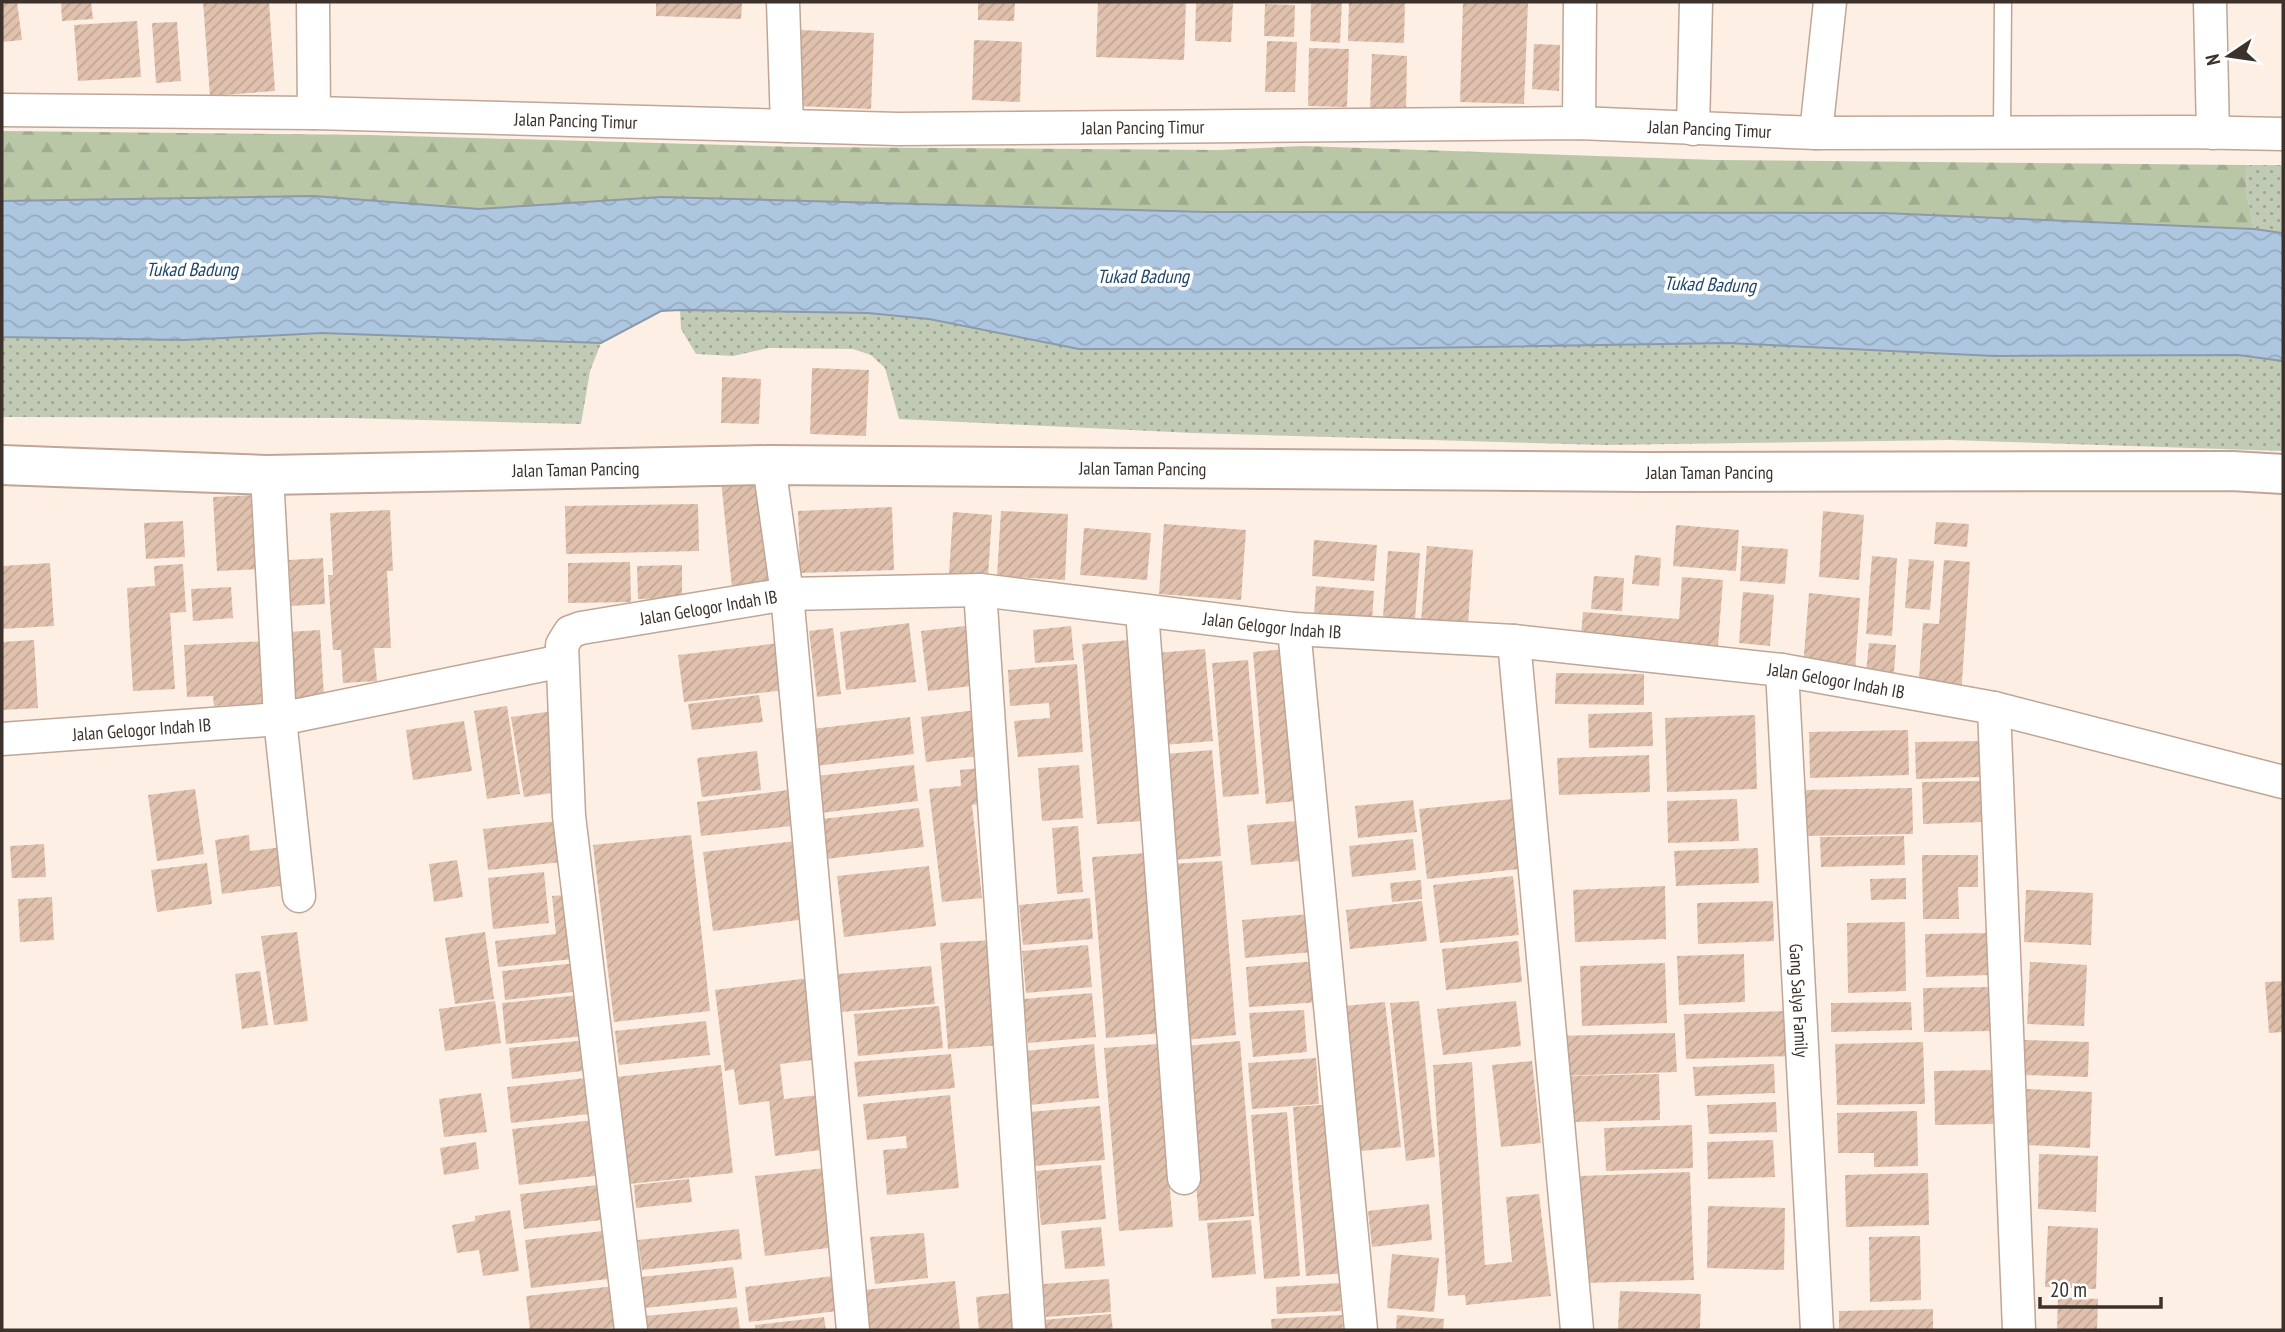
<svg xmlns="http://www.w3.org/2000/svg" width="2285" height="1332" font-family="'PT Sans Narrow',sans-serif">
  <defs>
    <pattern id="grass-dots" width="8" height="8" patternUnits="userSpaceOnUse" patternTransform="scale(1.75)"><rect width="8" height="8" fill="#c1cab4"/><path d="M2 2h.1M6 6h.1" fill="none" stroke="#9ea593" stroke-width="1.8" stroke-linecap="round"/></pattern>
    <pattern id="forest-firs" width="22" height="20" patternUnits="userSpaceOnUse" patternTransform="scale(1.75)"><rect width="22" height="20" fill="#b9c7a7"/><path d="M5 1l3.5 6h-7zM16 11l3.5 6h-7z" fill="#a0ab90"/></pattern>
    <pattern id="water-waves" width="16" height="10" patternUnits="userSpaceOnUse" patternTransform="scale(1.75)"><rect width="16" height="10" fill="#aec7e0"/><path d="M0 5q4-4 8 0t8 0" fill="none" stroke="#97abc0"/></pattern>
    <pattern id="building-hatch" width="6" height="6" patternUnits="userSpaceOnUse" patternTransform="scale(1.75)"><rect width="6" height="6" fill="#e0c1ad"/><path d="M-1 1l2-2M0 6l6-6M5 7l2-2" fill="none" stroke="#c1a695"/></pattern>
  </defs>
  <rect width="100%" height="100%" fill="#feefe4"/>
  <!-- grass -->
  <path fill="url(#grass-dots)" d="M2247,165H2283V233L2254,229L2246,191Z
    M680,310L868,313L929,319L1079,349H1360L1727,343L1994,356L2238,355L2283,361V451L1950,440L1603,445L1193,433L899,419L885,368L871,355L853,349L769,348L733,356L696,354L681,329Z
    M322,333L601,343L590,371L581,424L347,418L2,417V337L184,340Z"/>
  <!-- forest -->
  <path fill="url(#forest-firs)" d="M2,131L370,135L800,147L1219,150L1303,146L1716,160L2247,165L2246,191L2254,229L1883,213L1206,212L661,197L479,209L314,196L2,201Z"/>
  <!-- water -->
  <path fill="url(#water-waves)" stroke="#8c9aaa" stroke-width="2" d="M314,196L479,209L661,197L1206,212L1883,213L2254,229L2283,233V361L2238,355L1994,356L1727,343L1360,349H1079L929,319L868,313L680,310L661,311L601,343L322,333L184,340L2,337V201Z"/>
  <!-- building -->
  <path fill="url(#building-hatch)" d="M2,2H17L22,40L2,42Z
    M61,2H91L93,19L62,21Z
    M203,2H269L275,91L210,96Z
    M656,2H742L741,19L656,16Z
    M978,2H1015L1014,21L978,20Z
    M1098,2H1186L1184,60L1096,57Z
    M1196,2H1233L1231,42L1195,41Z
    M1311,2H1342L1340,43L1310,41Z
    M1349,2H1405L1404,43L1348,41Z
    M1463,2H1528L1524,104L1460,102Z
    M1265,4L1295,5L1294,37L1264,36Z
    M137,21L141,77L78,81L74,25Z
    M177,22L181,81L156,83L152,23Z
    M799,30L874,33L871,109L796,106Z
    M974,40L1022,42L1020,102L972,100Z
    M1267,41L1297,42L1295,92H1265Z
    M1534,44L1560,45L1559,91L1532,89Z
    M1309,48L1349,49L1347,107L1308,106Z
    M1372,54L1407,56L1406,112L1370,110Z
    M812,368L869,370L866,436L810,434Z
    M722,377L761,379L759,424L721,423Z
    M758,467L770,583L732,587L720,471Z
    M256,495L260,569L217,571L213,497Z
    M698,504L699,551L566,554L565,506Z
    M892,507L894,570L800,573L798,511Z
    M390,510L393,571H387L391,648H374L377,681L343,683L341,650H333L328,575H333L330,513Z
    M1001,511L1068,514L1065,580L997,576Z
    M1823,511L1864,515L1859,580L1819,577Z
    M953,512L992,515L988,576L949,574Z
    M183,521L185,557L146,559L144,523Z
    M1936,522L1969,524L1967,547L1934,544Z
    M1164,524L1246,530L1241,600L1159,594Z
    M1676,525L1739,530L1736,571L1673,566Z
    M1084,528L1151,533L1147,580L1080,575Z
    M1314,540L1377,545L1374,581L1312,576Z
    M1427,546L1473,550L1468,625L1421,622Z
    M1742,546L1788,549L1785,584L1740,581Z
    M1388,551L1420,553L1415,619L1383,617Z
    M1635,555L1661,558L1659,586L1632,584Z
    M1872,556L1897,558L1892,636L1866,634Z
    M323,558L325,604L291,606L289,560Z
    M1909,559L1934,561L1930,610L1905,608Z
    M1944,560L1970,562L1961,696L1918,692L1923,623L1939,624Z
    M630,562L631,602L568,603V563Z
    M50,563L54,626L2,629V566Z
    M183,564L186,612L170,613L175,689L133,691L127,588L155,586L154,566Z
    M682,565V598L638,599L637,566Z
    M1594,576L1624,578L1622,611L1591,609Z
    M1682,577L1723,580L1717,659L1580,648L1583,612L1679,619Z
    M1316,586L1374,591L1372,619L1314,615Z
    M231,587L233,618L193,621L191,589Z
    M1743,592L1774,595L1770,646L1739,643Z
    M1809,593L1860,598L1855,671L1803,667Z
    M909,623L916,682L846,690L840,632Z
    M965,626L972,686L928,691L921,631Z
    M1071,626L1074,660L1035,663L1033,630Z
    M833,628L841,694L817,697L809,631Z
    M320,630L324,697L292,699L288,632Z
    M34,640L38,708L2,710V642Z
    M1130,640L1144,821L1097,824L1082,644Z
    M267,641L270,703L214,706L213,696L187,697L184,645Z
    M780,643L786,690L684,702L678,655Z
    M1869,643L1896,645L1893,685L1865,682Z
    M1205,649L1213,741L1164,745L1156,653Z
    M1285,649L1297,801L1266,804L1253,652Z
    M1248,660L1259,794L1223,797L1212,663Z
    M1077,664L1083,752L1018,757L1014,721L1050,718L1049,703L1010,706L1008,670Z
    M1556,673L1644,674V705L1555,704Z
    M759,695L763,722L692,730L688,704Z
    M507,706L520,794L487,799L474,711Z
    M976,710L981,756L926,762L921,717Z
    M553,711L566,791L524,797L511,717Z
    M1652,712L1653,746L1589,748L1588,714Z
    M1755,715L1757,789L1667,792L1665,718Z
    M910,717L914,754L816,766L812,729Z
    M464,721L472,771L413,780L406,730Z
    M1908,730L1909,775L1810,778L1809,732Z
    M1983,741V777L1916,779L1915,742Z
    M1212,750L1221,856L1174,860L1165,754Z
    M757,751L761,790L702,797L697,758Z
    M1649,755L1650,792L1559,795L1557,758Z
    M914,765L918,801L821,813L816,776Z
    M1079,765L1083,818L1042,821L1038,768Z
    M980,768L985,803L972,805L982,898L942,902L929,789L961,786L960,770Z
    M1982,781L1983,822L1923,824L1922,782Z
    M1912,788L1913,834L1804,836L1803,790Z
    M195,789L204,854L157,861L148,795Z
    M788,790L792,826L701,836L697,802Z
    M1512,799L1519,869L1427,879L1419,809Z
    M1737,799L1739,841L1668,843L1667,801Z
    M1413,800L1417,832L1358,838L1355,806Z
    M919,808L924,847L826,859L822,819Z
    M567,820L572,861L488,870L483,829Z
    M1297,821L1300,861L1251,865L1247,825Z
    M1078,826L1083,892L1057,894L1052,828Z
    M249,835L250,851L282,847L287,885L222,894L215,840Z
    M691,835L710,1011L614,1022L593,845Z
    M1904,836L1905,865L1821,867L1820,837Z
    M1413,839L1416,870L1352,877L1349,846Z
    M796,841L806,919L713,931L703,852Z
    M44,844L46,877L12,878L10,846Z
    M1758,848L1759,883L1676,886L1674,851Z
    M1148,853L1163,1033L1106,1038L1092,857Z
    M1922,855H1978V887H1958L1959,919H1923Z
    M457,860L463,897L434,902L429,864Z
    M1222,861L1236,1035L1185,1040L1171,864Z
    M207,863L212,904L157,912L151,870Z
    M929,866L936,926L844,937L837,876Z
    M544,872L549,923L493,929L488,878Z
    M1513,876L1519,935L1440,943L1433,885Z
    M1906,878V899L1871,900L1870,879Z
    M1421,880L1422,899L1392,902L1390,883Z
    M1665,886L1666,939L1575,942L1573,890Z
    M2026,890L2093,893L2091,945L2024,942Z
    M577,894L582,958L498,967L495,941L556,934L552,896Z
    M52,897L54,940L20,942L18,899Z
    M1090,898L1093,939L1023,945L1019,905Z
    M1422,901L1427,941L1350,949L1346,910Z
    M1773,901L1774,941L1698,944L1697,903Z
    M1310,914L1313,952L1245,958L1242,920Z
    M1905,922L1906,991L1848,993L1847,923Z
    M297,932L308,1021L274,1025L261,936Z
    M485,932L494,999L455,1004L445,938Z
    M1990,933L1991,975L1926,977L1925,934Z
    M995,940L1002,1045L948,1049L940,943Z
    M1518,941L1522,982L1446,990L1442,949Z
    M1088,945L1092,987L1026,993L1022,951Z
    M1744,954L1745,1002L1679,1005L1677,956Z
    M1317,961L1320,1002L1249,1007L1246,967Z
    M586,962L589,990L505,1000L502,971Z
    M2030,962L2087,965L2084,1026L2027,1024Z
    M1665,963L1667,1023L1582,1026L1580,966Z
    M931,966L935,1004L842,1012L838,974Z
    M260,971L268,1025L242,1029L235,974Z
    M809,978L820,1059L780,1064L784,1099L828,1094L835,1148L775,1156L769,1101L739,1105L734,1069L725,1071L715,990Z
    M2283,981V1032L2269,1033L2265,982Z
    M1993,987L1994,1031L1924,1032L1923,988Z
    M1092,993L1096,1037L1028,1043L1024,999Z
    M590,994L595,1035L506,1044L502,1003Z
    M495,1001L501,1043L445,1051L439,1009Z
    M1419,1001L1435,1157L1406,1161L1390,1003Z
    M1516,1001L1521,1046L1443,1055L1437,1009Z
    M1385,1002L1401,1147L1361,1151L1345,1006Z
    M1911,1002L1912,1030L1831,1032V1003Z
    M939,1006L943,1048L858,1056L854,1014Z
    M1304,1010L1307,1052L1253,1057L1249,1013Z
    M1791,1011L1793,1056L1686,1059L1684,1014Z
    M706,1021L710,1055L619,1065L615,1031Z
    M1675,1033L1677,1072L1557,1076L1555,1036Z
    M588,1040L591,1070L512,1079L509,1048Z
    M2023,1040L2089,1042L2088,1077L2022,1075Z
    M1240,1041L1254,1216L1199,1221L1185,1046Z
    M1923,1042L1925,1104L1837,1105L1835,1044Z
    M1094,1044L1099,1098L1030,1105L1025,1051Z
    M1158,1044L1173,1227L1119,1231L1104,1048Z
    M951,1054L955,1088L858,1097L854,1062Z
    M1316,1058L1319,1104L1252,1109L1248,1063Z
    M1532,1061L1541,1143L1501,1147L1492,1065Z
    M1472,1062L1485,1265L1512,1262L1506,1197L1539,1194L1551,1296L1466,1305L1465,1295L1448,1296L1433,1065Z
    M1774,1064L1775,1093L1695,1096L1693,1067Z
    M721,1065L733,1173L629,1184L616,1077Z
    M1994,1070L1996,1124L1935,1125L1934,1071Z
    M1659,1074L1660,1120L1570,1122L1568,1076Z
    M586,1078L589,1114L511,1123L507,1087Z
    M2027,1089L2092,1092L2090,1148L2025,1145Z
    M481,1093L487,1132L444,1137L439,1099Z
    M950,1095L959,1188L887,1195L883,1150L907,1148L906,1136L867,1140L863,1104Z
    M1776,1102L1777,1132L1709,1134L1707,1105Z
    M1334,1104L1348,1273L1306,1276L1293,1107Z
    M1100,1106L1105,1160L1034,1166L1029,1112Z
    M1917,1111L1918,1166L1874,1167V1153H1838L1837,1113Z
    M1287,1112L1300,1276L1264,1279L1251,1115Z
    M604,1119L611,1174L519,1185L512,1129Z
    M1692,1125L1693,1168L1606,1171L1604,1128Z
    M1773,1140L1775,1177L1708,1179L1707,1142Z
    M476,1142L479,1169L444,1175L440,1148Z
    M2039,1154L2098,1156L2096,1212L2038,1209Z
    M1101,1165L1106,1219L1041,1225L1036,1171Z
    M834,1167L844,1246L765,1256L755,1176Z
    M1690,1172L1694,1280L1584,1283L1580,1176Z
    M1928,1173L1929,1225L1846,1227L1845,1175Z
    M689,1179L692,1202L636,1208L634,1185Z
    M606,1184L610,1219L524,1229L520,1194Z
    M1429,1204L1432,1240L1372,1247L1368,1211Z
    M1708,1206L1785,1208L1784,1270L1707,1268Z
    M510,1210L519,1271L483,1276L479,1250L457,1253L452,1225L475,1221V1216Z
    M1251,1220L1256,1274L1212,1278L1207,1223Z
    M2048,1226L2098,1228L2096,1289L2045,1287Z
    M1101,1227L1105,1266L1065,1269L1061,1231Z
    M739,1229L742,1259L642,1270L638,1240Z
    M611,1230L617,1278L531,1288L525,1240Z
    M924,1233L928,1278L875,1284L870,1237Z
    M1920,1236L1921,1300L1870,1302L1869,1237Z
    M1392,1254L1439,1258L1434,1312L1387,1308Z
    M733,1267L737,1298L645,1308L641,1277Z
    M841,1275L845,1310L749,1322L745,1287Z
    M1109,1279L1111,1312L1046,1317L1043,1284Z
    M955,1281L960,1330H867L863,1290Z
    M1340,1283L1341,1311L1277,1314L1276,1287Z
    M624,1285L629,1326L589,1330H530L526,1296Z
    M1620,1291L1701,1294L1700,1330H1618Z
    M1021,1292L1024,1330H979L976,1297Z
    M2058,1297L2098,1299L2097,1330H2057Z
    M737,1307L740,1330H647L645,1316Z
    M1933,1309V1330H1839V1311Z
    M1111,1314L1113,1330H1044L1043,1320Z
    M1342,1315L1343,1330H1272L1271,1319Z
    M1397,1315L1444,1319L1443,1330H1396Z
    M824,1317L826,1330H755V1325Z"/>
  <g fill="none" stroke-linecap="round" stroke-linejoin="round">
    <!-- service casing -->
    <g stroke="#bfa696" stroke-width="19">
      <path id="service" d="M2002,132L2003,2"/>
    </g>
    <!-- minor casing -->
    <g stroke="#bfa696" stroke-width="35">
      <g id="minor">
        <path d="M313,2L314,113"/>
        <path d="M783,2L787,126"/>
        <path d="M2210,2L2213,133"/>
        <path id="s1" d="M2,110L314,113L898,129L1579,123L1816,133L2186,132L2283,134"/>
        <path d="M1579,123L1580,2"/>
        <path d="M1693,129L1696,2"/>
        <path d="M1816,133L1830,2"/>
        <path d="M769,465L787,594L853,1330"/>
        <path d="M267,475L280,719L299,896"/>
        <path d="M980,590L1029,1330"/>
        <path d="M1142,611L1184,1178"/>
        <path d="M1294,629L1361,1330"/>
        <path d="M1514,641L1577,1330"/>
        <path id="s2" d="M1782,670L1817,1330"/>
        <path d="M1994,708L2019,1330"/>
        <path id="s3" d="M2,739L280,719L562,661"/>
        <path id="s4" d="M631,1330L569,816L562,645L570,632L581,628L787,594L980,590L1294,629L1514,641L1782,670L1994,708L2283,782"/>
      </g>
    </g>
    <!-- tertiary casing -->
    <g stroke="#bfa696" stroke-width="42">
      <g id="tertiary">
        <path id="s5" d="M2,465L267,475L769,465L1645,472L2232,471L2283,474"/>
      </g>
    </g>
    <!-- service -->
    <use href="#service" stroke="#fff" stroke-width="16"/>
    <!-- minor -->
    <use href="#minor" stroke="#fff" stroke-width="32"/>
    <!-- tertiary -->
    <use href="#tertiary" stroke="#fff" stroke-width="38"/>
  </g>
  <g text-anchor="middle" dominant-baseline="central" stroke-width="7" stroke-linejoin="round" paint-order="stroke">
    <!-- street labels -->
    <g font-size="18" fill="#3c322b" stroke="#fff">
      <text stroke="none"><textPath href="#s1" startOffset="574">Jalan Pancing Timur</textPath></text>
      <text stroke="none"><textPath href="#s1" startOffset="1141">Jalan Pancing Timur</textPath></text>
      <text stroke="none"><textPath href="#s1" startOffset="1708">Jalan Pancing Timur</textPath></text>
      <text stroke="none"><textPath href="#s5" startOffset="1141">Jalan Taman Pancing</textPath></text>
      <text stroke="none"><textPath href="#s5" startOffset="574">Jalan Taman Pancing</textPath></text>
      <text stroke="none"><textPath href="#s5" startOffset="1708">Jalan Taman Pancing</textPath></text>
      <text stroke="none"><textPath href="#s4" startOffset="845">Jalan Gelogor Indah IB</textPath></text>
      <text stroke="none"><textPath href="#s4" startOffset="1412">Jalan Gelogor Indah IB</textPath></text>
      <text stroke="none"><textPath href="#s4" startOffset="1979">Jalan Gelogor Indah IB</textPath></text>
      <text stroke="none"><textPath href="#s3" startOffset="140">Jalan Gelogor Indah IB</textPath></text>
      <text stroke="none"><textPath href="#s2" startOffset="331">Gang Salya Family</textPath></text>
    </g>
    <!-- water labels -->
    <g font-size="19" font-style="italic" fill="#1f4569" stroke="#fff">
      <text x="192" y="269">Tukad Badung</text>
      <text x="1143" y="276">Tukad Badung</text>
      <text transform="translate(1710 284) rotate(2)">Tukad Badung</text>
    </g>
  </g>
  <!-- border -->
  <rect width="2285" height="1332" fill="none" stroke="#3c322b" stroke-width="7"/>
  <!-- north arrow -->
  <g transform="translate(2229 56) rotate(257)" stroke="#ffffff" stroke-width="5" paint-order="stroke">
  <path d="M0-5L12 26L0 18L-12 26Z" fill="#3c322b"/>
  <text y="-10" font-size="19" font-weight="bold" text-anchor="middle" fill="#3c322b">N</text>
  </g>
  <!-- scale -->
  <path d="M2040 1297v10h121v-10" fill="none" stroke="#3c322b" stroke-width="3.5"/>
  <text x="2050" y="1297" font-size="21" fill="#3c322b" stroke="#ffffff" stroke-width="5" paint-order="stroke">20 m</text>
</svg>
